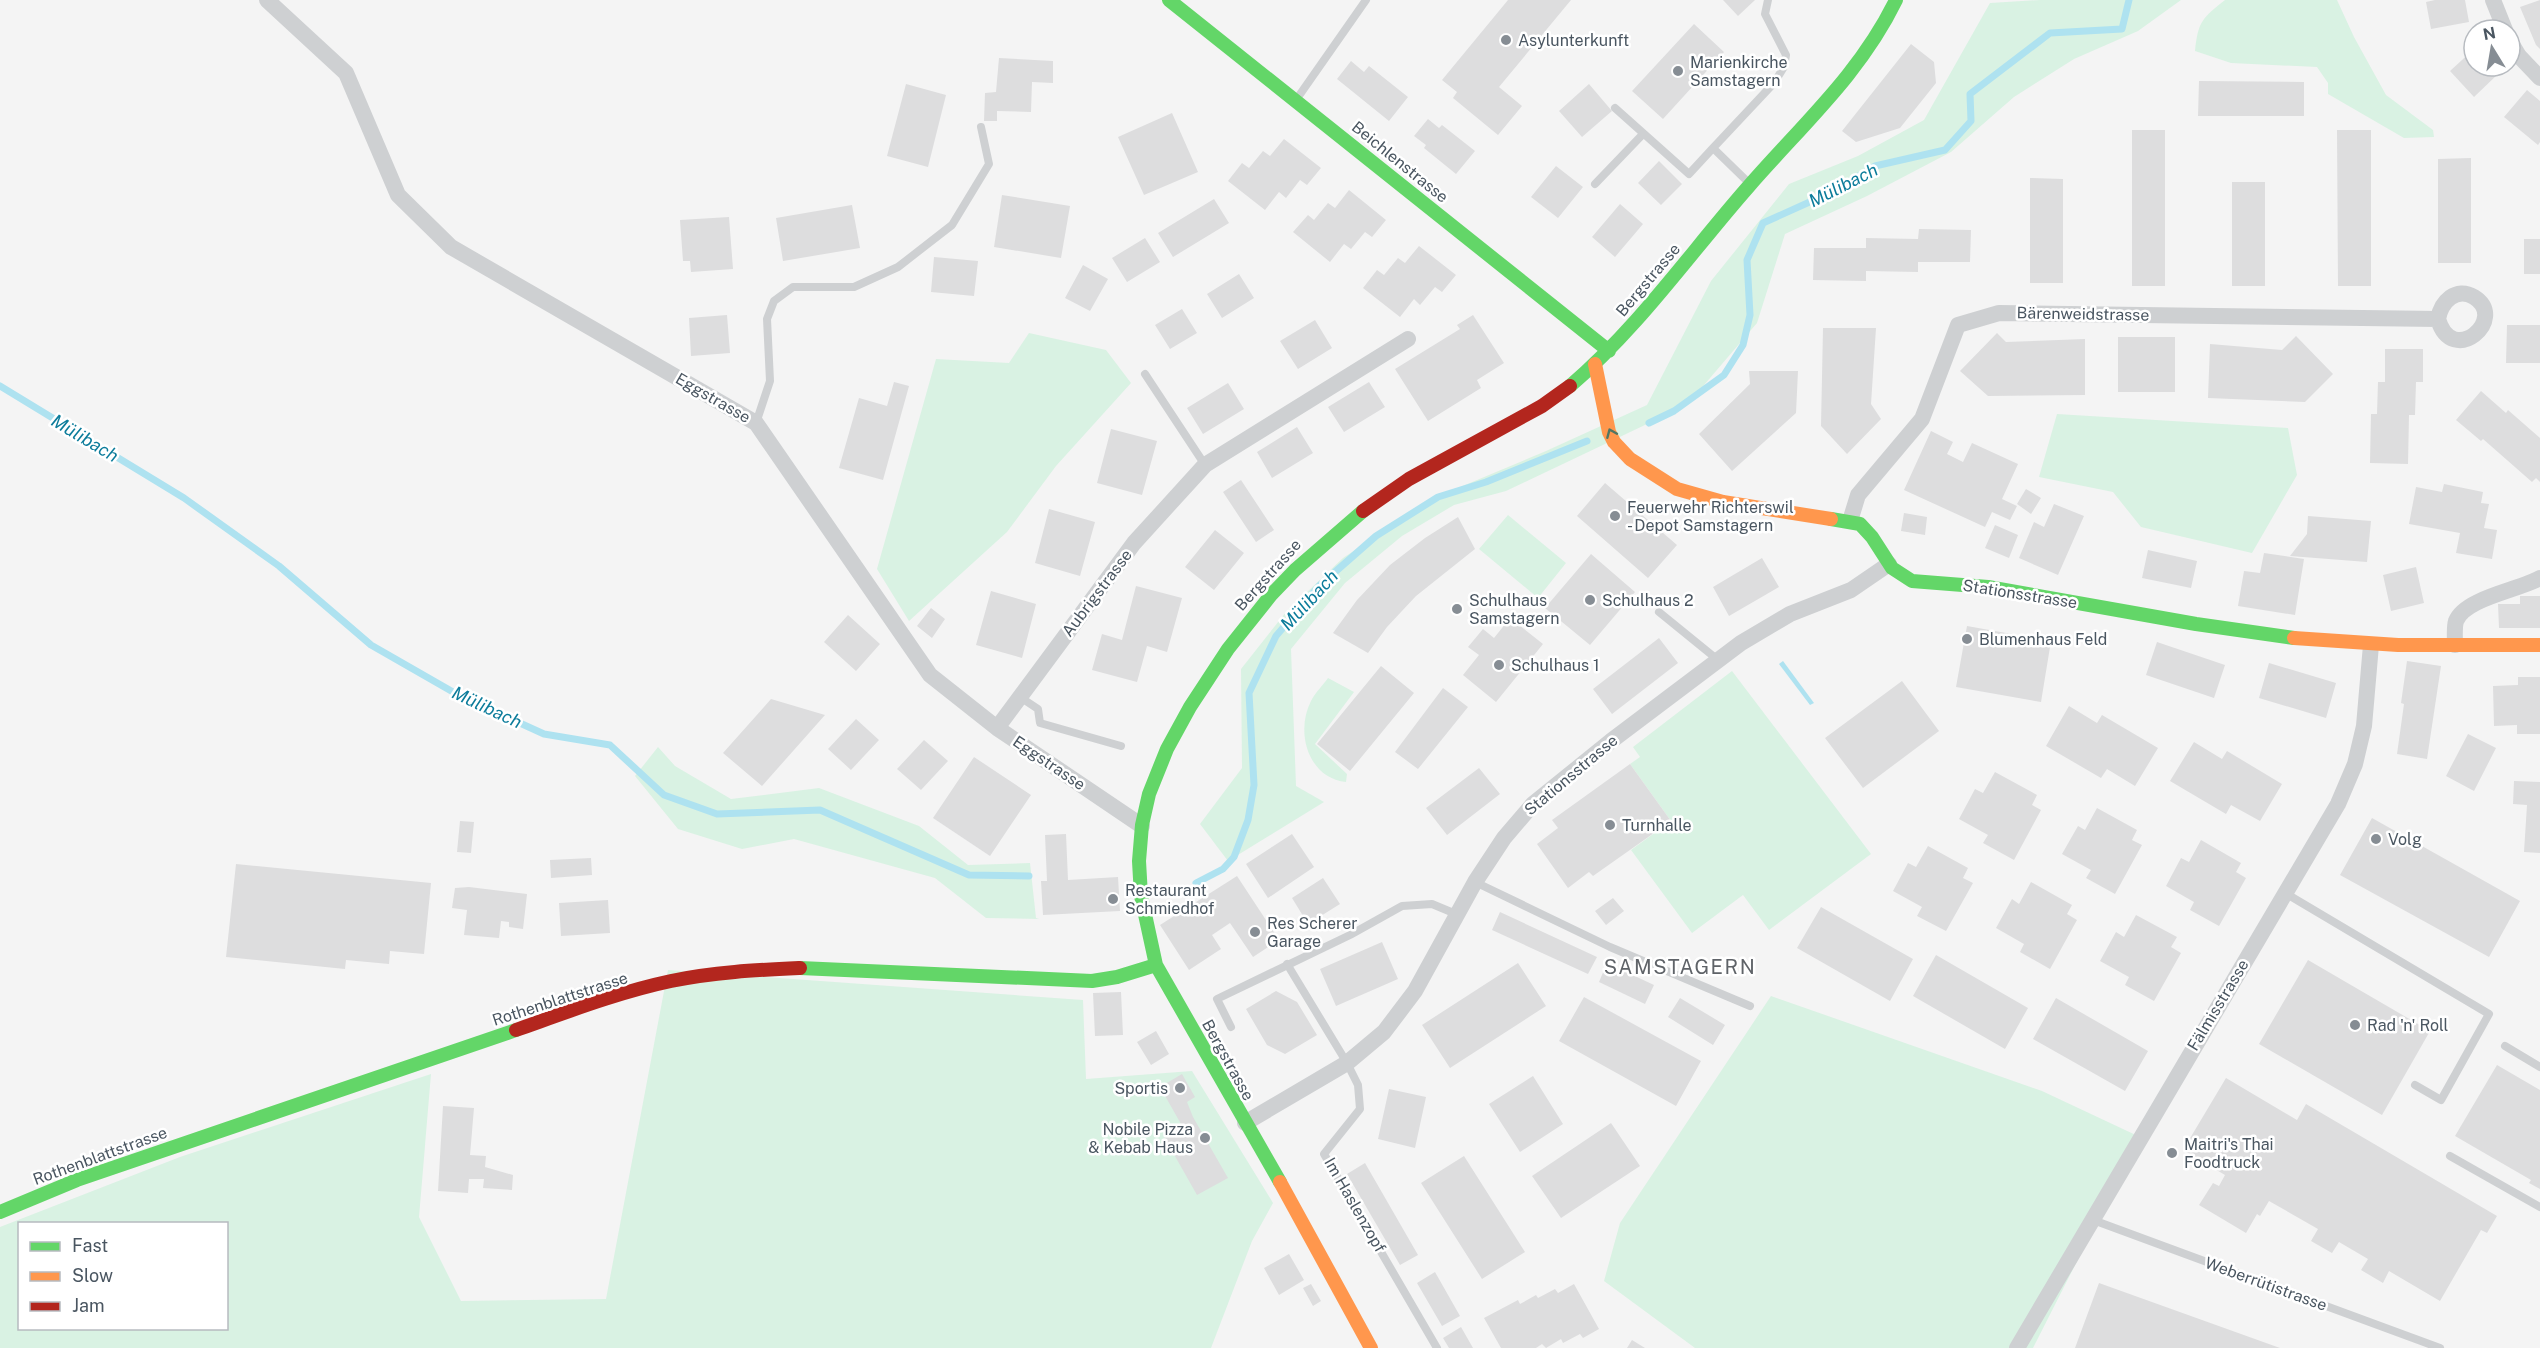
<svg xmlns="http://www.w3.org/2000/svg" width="2540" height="1348" font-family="'Public Sans',sans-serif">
  <rect width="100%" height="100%" fill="#f4f4f4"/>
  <!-- green -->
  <path fill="#d9f2e3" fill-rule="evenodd" d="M2040,0H2181L2138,31L2074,59L2014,97L1951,152L1867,196L1785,234L1757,323L1687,405L1506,491L1454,505L1402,536L1345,583L1291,649L1296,786L1324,802L1228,861L1200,824L1242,768L1241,669L1286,612L1343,558L1434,498L1546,451L1647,405L1711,281L1789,184L1858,156L1924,120L1990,3Z
    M2225,0H2337L2354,37L2386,95L2433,130L2434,137L2404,138L2328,94V83L2317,67L2231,63L2195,51C2198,22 2202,18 2225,0Z
    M1029,333L1106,350L1131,383L1056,466L1007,532L909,621L877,569L936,359L1009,363Z
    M2057,414L2288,428L2297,475L2252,553L2141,527L2113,492L2039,477Z
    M1508,515L1566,563L1538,598L1479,549Z
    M1732,671L1871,854L1769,930L1743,895L1692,933L1631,850L1671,821L1630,764L1640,757L1633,747Z
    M1328,678L1354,692L1315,744L1347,774L1346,782C1308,778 1295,732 1311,701C1315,693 1323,685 1328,678Z
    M658,747L675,766L731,799L819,788L919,826L968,865L1030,863L1036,918L1039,919L986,918L935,878L794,839L742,849L678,829L635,776Z
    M668,970L1083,1000L1086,1079L1192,1071L1273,1203L1252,1241L1211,1348H0V1227L180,1157L431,1074L419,1217L461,1301L606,1299ZM20,1224H226V1328H20Z
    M1771,996L2042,1091L2140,1137L2033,1348H1695L1604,1281L1620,1223Z"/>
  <!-- water -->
  <path fill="#aee2f0" d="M1783,661L1814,703L1810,705L1779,664Z"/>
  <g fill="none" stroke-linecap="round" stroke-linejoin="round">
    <!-- stream -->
    <path stroke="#aee2f0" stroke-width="7" d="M0,386L184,498L279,566L371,645L460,696L544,734L610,745L664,795L717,814L820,810L969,875L1029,876
      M1649,423L1674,411L1724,375L1743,345L1750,315L1747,260L1763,223L1834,191L1875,166L1945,150L1971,121L1970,94L2050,33L2122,29L2129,0
      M1196,883L1223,869L1234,857L1248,820L1254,785L1249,693L1276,636L1319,586L1376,536L1438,497L1486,482L1587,441"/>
  </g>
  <!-- building -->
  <path fill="#ddddde" d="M1508,0H1571L1499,87L1522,106L1498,135L1453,98L1457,92L1442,80Z
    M1723,0H1755L1738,16Z
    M2435,0H2465L2469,22L2431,29L2426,2Z
    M2540,0V49L2536,45L2520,7Z
    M1694,24L1724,52L1663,119L1632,91Z
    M1911,44L1934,62L1936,83L1900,128L1856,142L1842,131Z
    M2474,49V66H2490L2498,74L2474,97L2450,71Z
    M999,58L1053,61V83L1032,82L1031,112L997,111V121H984L985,93L996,92Z
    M1351,61L1364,72L1369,66L1408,97L1389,121L1337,79Z
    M2199,81L2304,82V116H2198Z
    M906,84L946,95L928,167L887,156Z
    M1589,84L1612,111L1582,137L1559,111Z
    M2527,90L2540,101V142L2538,145L2504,117Z
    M1172,113L1198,172L1144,195L1118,137Z
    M1428,119L1439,128L1442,125L1475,151L1456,174L1424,148L1426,145L1414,136Z
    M2132,130H2165V286H2132Z
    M2337,130H2371V286H2338Z
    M1284,139L1321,168L1307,185L1300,180L1286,198L1279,192L1265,210L1228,181L1242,163L1249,168L1263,151L1270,156Z
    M2471,158V263H2438V159Z
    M1659,161L1682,184L1661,205L1638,183Z
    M1556,166L1583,187L1558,218L1531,197Z
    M2030,178L2063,179V283H2030Z
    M2232,182H2265V286H2232Z
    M1349,190L1386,220L1372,237L1365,232L1351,249L1344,244L1330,262L1293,232L1308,215L1314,220L1328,203L1335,208Z
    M1002,195L1070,206L1061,258L994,247Z
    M1214,199L1229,223L1173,257L1158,233Z
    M1620,204L1643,224L1615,257L1592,237Z
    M852,205L860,248L783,261L776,218Z
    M729,217L733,269L691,272L690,261H683L680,220Z
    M1919,229L1971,230L1970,262H1918V272L1866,271V281L1813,280L1814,248H1866V238L1918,239Z
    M1145,238L1160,262L1127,282L1112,258Z
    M2524,239H2540V274H2524Z
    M1419,246L1456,275L1442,292L1435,287L1420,305L1414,299L1400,317L1363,288L1377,270L1384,275L1398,258L1405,263Z
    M934,257L978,261L974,296L931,292Z
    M1083,265L1108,279L1090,311L1065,298Z
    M1239,274L1254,298L1222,318L1207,294Z
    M1182,309L1197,333L1170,349L1155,325Z
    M727,315L730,353L691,356L689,318Z
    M1473,315L1504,363L1477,380L1481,388L1428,421L1395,369L1460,329L1457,325Z
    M1315,320L1332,348L1298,369L1280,341Z
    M2507,325H2540V363H2506Z
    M1823,328H1876L1871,404L1881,419L1847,454L1821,426Z
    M1997,333L2006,342L2085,339V395L1988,396L1960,371Z
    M2296,336L2333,374L2305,402L2208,398L2210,344L2282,350Z
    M2118,337H2175V392H2118Z
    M2385,349H2423V382H2416L2415,415H2409L2408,464L2370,463L2371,414H2377L2378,382H2385Z
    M1749,371H1798L1796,413L1732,471L1699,434L1750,384Z
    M894,382L909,386L883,480L839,468L859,398L887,406Z
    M1369,382L1385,407L1344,432L1328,407Z
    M1228,383L1244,409L1203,434L1187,408Z
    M2481,391L2506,413L2508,410L2540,438V482L2536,478L2532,482L2483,439L2481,441L2456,420Z
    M1297,427L1313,453L1272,478L1257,452Z
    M1111,429L1157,441L1142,495L1097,483Z
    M1931,431L1953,442L1947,454L1963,462L1972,443L2018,464L2002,499L2017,506L2010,520L1992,512L1985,527L1904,490Z
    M1241,480L1274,530L1256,542L1223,492Z
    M1605,483L1677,545L1648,578L1577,516Z
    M2444,484L2483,492L2481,503L2489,504L2484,528L2497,530L2492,559L2456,553L2460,533L2409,524L2416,487L2442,492Z
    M2026,489L2041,498L2031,514L2017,504Z
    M2054,504L2084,516L2058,575L2019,558L2034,522L2044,527Z
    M1049,509L1095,522L1080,576L1035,563Z
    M1904,513L1927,517L1925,535L1901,531Z
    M2308,516L2371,521L2367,562L2290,556L2307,534Z
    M1458,517L1475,549L1416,596L1387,627L1368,653L1333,633L1357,600L1390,565L1425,538Z
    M1995,525L2018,535L2009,558L1985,548Z
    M1215,530L1244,553L1214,590L1185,567Z
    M2148,550L2197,561L2191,588L2142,578Z
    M2264,553L2304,559L2295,615L2238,606L2244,571L2260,573Z
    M1591,554L1635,592L1590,645L1545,608Z
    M1762,558L1779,587L1729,616L1713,587Z
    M2416,567L2424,603L2391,611L2383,575Z
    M1136,586L1182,598L1167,652L1147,646L1137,682L1092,670L1102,634L1122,640Z
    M991,591L1036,604L1022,658L976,645Z
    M2520,596H2540V628H2499L2498,604H2520Z
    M931,608L945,619L932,638L917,626Z
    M848,615L880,644L856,671L824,642Z
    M1510,618L1543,644L1496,702L1463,675L1479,655L1468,647L1483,629L1494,638Z
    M1967,626L2051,641L2041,702L1956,687Z
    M1659,638L1678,663L1612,714L1593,689Z
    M2157,642L2225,665L2214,698L2146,675Z
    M2407,661L2441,666L2427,759L2397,754L2404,704L2401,703Z
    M2269,663L2336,683L2326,718L2259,698Z
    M1381,666L1414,693L1350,771L1317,744Z
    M2518,677H2540V734H2517V725L2494,726L2493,686L2518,685Z
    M1902,681L1939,731L1863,788L1825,738Z
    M1443,688L1468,707L1418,769L1395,752Z
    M771,699L825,715L762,786L723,753Z
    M2069,706L2097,723L2102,715L2158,748L2135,786L2107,769L2101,778L2046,746Z
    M856,719L879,740L851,770L828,749Z
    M2468,734L2496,748L2474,791L2446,776Z
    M924,740L948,761L921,790L897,769Z
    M2194,742L2222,759L2227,751L2282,784L2260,821L2231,805L2226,814L2170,781Z
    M974,757L1031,795L990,856L933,818Z
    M1630,764L1671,821L1593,876L1589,872L1568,888L1537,844L1558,828L1552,820Z
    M1479,768L1500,794L1447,835L1426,808Z
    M1995,772L2037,795L2032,805L2041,810L2014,860L1983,843L1988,835L1959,819L1975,789L1983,793Z
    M2514,781L2540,782V853L2524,852L2527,805L2513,804Z
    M2097,808L2137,830L2132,840L2142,845L2115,894L2086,878L2091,870L2062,854L2078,826L2085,830Z
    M2372,818L2520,901L2489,957L2340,875Z
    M460,821L474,822L471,853L457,852Z
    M1066,834L1068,880L1118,877L1120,911L1043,915L1041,881H1047L1045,835Z
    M1292,834L1314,867L1268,898L1246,864Z
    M2201,840L2241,863L2236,872L2246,878L2219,926L2190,910L2194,902L2166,886L2181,858L2189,862Z
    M1928,846L1968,868L1963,878L1973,883L1946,931L1917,916L1922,907L1893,891L1908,863L1916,867Z
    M591,858L592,875L551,878L550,860Z
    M236,864L431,883L424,954L390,951L389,964L346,960L345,969L226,957Z
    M1237,876L1279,940L1253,957L1230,923L1212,935L1221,949L1189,970L1160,925Z
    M1323,878L1340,904L1308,924L1292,898Z
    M2031,882L2072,905L2067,914L2077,920L2050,969L2020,952L2024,944L1996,928L2012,899L2019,904Z
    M469,887L527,894L523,929L509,927V922L501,921L499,938L464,935L467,910L452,908L455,888Z
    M1613,898L1624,911L1606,925L1595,911Z
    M608,900L610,933L561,936L559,903Z
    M1821,907L1913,959L1890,1001L1797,948Z
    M1500,912L1597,957L1588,974L1492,930Z
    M2136,915L2177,937L2171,947L2181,953L2154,1001L2125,985L2129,977L2100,961L2116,932L2124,937Z
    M1382,942L1398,979L1336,1006L1320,969Z
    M1936,955L2028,1008L2005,1049L1913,996Z
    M2308,960L2430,1031L2382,1115L2259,1044Z
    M1518,963L1546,1006L1450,1068L1422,1025Z
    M1607,963L1654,985L1645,1004L1599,982Z
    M1276,991L1297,1002L1317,1035L1285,1054L1267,1045L1246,1009Z
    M1121,992L1123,1035L1095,1036L1093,993Z
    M1584,997L1701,1061L1676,1106L1559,1041Z
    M1680,998L1725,1025L1713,1045L1668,1017Z
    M2056,998L2148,1051L2125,1091L2033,1039Z
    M1156,1031L1169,1054L1151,1065L1137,1042Z
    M2497,1065L2540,1090V1189L2529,1183L2531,1180L2455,1136Z
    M1182,1074L1195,1097L1187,1102L1193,1117L1228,1178L1197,1195L1163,1135L1181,1124L1160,1087Z
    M1533,1076L1563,1124L1520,1152L1489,1104Z
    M2226,1078L2297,1120L2306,1104L2497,1216L2487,1233L2481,1230L2440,1301L2389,1271L2383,1283L2361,1270L2368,1259L2339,1242L2332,1253L2311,1241L2318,1229L2269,1201L2260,1216L2257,1214L2246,1233L2199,1205L2213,1183L2219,1186L2225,1175L2183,1150Z
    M1389,1089L1426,1097L1415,1148L1378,1139Z
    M443,1106L474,1108L470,1155L486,1156L485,1167L513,1175L512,1190L483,1188L484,1179H469L468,1193L438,1191Z
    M1611,1123L1640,1166L1561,1218L1532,1176Z
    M1464,1156L1525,1252L1482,1279L1421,1183Z
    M1365,1163L1418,1255L1400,1265L1347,1174Z
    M1289,1254L1304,1280L1279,1295L1264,1268Z
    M1435,1272L1460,1316L1442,1326L1417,1283Z
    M2099,1283L2280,1348H2075Z
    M1311,1284L1321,1301L1313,1306L1303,1288Z
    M1574,1284L1599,1329L1583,1338L1580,1334L1563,1343L1561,1339L1546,1348L1542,1344L1536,1348H1501L1484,1318L1518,1300L1520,1304L1536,1295L1538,1298L1555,1289L1558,1293Z
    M1461,1327L1473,1348H1449L1443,1338Z
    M1632,1340L1645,1348H1627Z"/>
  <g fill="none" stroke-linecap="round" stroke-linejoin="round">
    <!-- lane -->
    <path stroke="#ced0d2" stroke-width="8" d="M1296,100L1366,0
      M1615,108L1689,174L1713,148L1750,184
      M1713,148L1774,83L1784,67L1786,55L1765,14L1768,0
      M1595,184L1643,134
      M1145,374L1205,465
      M756,423L770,381L767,319L774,301L793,287H854L898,267L952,225L989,164L981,127
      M1659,612L1718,660
      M1020,697L1038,709L1040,723L1121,746
      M1475,882L1610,947L1750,1006
      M2285,893L2489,1014L2441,1100L2415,1085
      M1287,964L1347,1063L1358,1085L1360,1109L1324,1154L1437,1348
      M1231,1027L1217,999L1350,935L1402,906L1432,904L1456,914
      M2505,1046L2540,1067
      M2450,1156L2540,1207
      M2093,1220L2440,1348"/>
    <!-- street -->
    <path stroke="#ced0d2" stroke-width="16" d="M267,0L346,73L398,195L451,247L756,423L930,675L997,728L1142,826
      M2493,0L2505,30
      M2510,41L2519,56L2540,78
      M1850,521L1858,495L1922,419L1958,325L1999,313L2438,319C2452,368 2509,319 2474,297C2456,286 2441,302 2438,319
      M2455,645C2455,637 2454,628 2456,621C2465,598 2519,590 2540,578
      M997,728L1134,543L1205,465L1408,339
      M1245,1123L1347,1063L1384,1032L1415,991L1475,882L1504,838L1533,804L1611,741L1741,643L1790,614L1851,590L1889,564
      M2017,1348L2338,804L2355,764L2364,726L2371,645"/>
    <!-- fast -->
    <path stroke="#63d668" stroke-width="14" d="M1169,0L1609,351
      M1570,386C1639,327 1690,253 1749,186C1803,124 1860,74 1896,0
      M1831,519L1860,524L1872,537L1892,568L1912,581L1988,587L2196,624L2294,638
      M800,968L1092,981L1117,977L1156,965
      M1280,1182L1156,965L1141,896L1139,861L1142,825L1149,794L1167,749L1190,707L1228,649L1271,595L1295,570L1363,511
      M0,1212L77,1180L516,1030"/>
    <!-- slow -->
    <path stroke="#ff974d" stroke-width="14" d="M1595,364L1609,432L1614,442L1630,459L1677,489L1723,502L1831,519
      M2294,638L2398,645H2540
      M1280,1182L1371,1348"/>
    <!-- jam -->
    <path stroke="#b3261e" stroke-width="14" d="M1363,511L1409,479L1542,406L1570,386
      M516,1030C567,1012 619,992 671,981C713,972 757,970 800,968"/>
  </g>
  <!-- one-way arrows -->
  <defs><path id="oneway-chevron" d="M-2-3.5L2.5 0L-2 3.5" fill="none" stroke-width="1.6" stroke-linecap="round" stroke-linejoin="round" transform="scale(1.5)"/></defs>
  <use stroke="#507663" href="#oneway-chevron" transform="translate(1611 433) rotate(-113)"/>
  <!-- markers -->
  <g fill="#868d94" stroke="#fff" stroke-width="2">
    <circle cx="1506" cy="40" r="6"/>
    <circle cx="1678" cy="71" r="6"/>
    <circle cx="1615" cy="516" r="6"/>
    <circle cx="1590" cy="600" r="6"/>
    <circle cx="1457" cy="609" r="6"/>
    <circle cx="1967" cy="639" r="6"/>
    <circle cx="1499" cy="665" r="6"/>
    <circle cx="1610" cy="825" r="6"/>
    <circle cx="2376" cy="839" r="6"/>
    <circle cx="1113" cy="899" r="6"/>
    <circle cx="1255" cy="932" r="6"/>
    <circle cx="2355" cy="1025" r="6"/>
    <circle cx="1180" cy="1088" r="6"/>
    <circle cx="1205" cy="1138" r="6"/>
    <circle cx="2172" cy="1153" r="6"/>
  </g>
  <g text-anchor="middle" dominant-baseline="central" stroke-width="5" stroke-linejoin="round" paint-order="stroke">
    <!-- poi labels -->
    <g font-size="16" fill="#4a5661" stroke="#fff" text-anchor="start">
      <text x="1518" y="40">Asylunterkunft</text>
      <text x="1690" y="62">Marienkirche<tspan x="1690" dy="18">Samstagern</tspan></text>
      <text x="1627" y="507">Feuerwehr Richterswil<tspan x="1627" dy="18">- Depot Samstagern</tspan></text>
      <text x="1469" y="600">Schulhaus<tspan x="1469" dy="18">Samstagern</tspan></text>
      <text x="1602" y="600">Schulhaus 2</text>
      <text x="1979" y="639">Blumenhaus Feld</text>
      <text x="1511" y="665">Schulhaus 1</text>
      <text x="1622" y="825">Turnhalle</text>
      <text x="2388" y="839">Volg</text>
      <text x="1125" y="890">Restaurant<tspan x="1125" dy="18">Schmiedhof</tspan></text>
      <text x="1267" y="923">Res Scherer<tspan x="1267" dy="18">Garage</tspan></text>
      <text x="2367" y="1025">Rad 'n' Roll</text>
      <text x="1168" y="1088" text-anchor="end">Sportis</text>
      <text x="1193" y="1129" text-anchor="end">Nobile Pizza<tspan x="1193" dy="18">&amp; Kebab Haus</tspan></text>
      <text x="2184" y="1144">Maitri's Thai<tspan x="2184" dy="18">Foodtruck</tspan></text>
    </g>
    <!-- street labels -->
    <g font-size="16" fill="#4a5661" stroke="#fff">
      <text transform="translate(1400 162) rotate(39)">Beichlenstrasse</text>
      <text transform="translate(1648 280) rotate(-50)">Bergstrasse</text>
      <text transform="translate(2083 314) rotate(1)">Bärenweidstrasse</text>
      <text transform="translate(713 398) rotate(30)">Eggstrasse</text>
      <text transform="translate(1268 575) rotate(-48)">Bergstrasse</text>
      <text transform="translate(1097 593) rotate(-53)">Aubrigstrasse</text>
      <text transform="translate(2020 594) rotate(9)">Stationsstrasse</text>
      <text transform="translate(1049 763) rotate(34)">Eggstrasse</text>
      <text transform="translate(1571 775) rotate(-40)">Stationsstrasse</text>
      <text transform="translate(560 999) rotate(-18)">Rothenblattstrasse</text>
      <text transform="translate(2218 1005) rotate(-59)">Fälmisstrasse</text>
      <text transform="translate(1228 1060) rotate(61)">Bergstrasse</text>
      <text transform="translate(100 1156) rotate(-20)">Rothenblattstrasse</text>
      <text transform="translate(1355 1205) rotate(60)">Im Haslenzopf</text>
      <text transform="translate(2266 1284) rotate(20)">Weberrütistrasse</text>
    </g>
    <!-- water labels -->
    <g font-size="18" font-style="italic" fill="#0c7c9b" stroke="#fff">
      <text transform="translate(1843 185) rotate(-27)">Mülibach</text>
      <text transform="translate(85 438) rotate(31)">Mülibach</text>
      <text transform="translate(1309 600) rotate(-47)">Mülibach</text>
      <text transform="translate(487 707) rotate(25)">Mülibach</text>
    </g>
    <!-- quarter labels -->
    <g font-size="20" letter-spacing="1.5" fill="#5f6368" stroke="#fff">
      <text x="1680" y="967">SAMSTAGERN</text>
    </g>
  </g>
  <!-- legend -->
  <rect x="18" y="1222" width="210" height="108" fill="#ffffff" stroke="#b7bbc0" stroke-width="1.5"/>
  <rect x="30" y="1242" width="30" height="9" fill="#63d668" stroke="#b7bbc0" stroke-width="1.5"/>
  <text x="72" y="1252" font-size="18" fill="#4a5661">Fast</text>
  <rect x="30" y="1272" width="30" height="9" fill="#ff974d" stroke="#b7bbc0" stroke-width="1.5"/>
  <text x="72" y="1282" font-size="18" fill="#4a5661">Slow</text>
  <rect x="30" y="1302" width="30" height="9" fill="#b3261e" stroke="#b7bbc0" stroke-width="1.5"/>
  <text x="72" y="1312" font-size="18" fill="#4a5661">Jam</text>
  <!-- north arrow -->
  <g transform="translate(2492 48) rotate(349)"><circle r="28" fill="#ffffff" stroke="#b7bbc0" stroke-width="1.5"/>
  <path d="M0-4.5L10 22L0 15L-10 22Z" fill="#868d94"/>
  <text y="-9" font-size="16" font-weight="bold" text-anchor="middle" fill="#4a5661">N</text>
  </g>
</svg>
